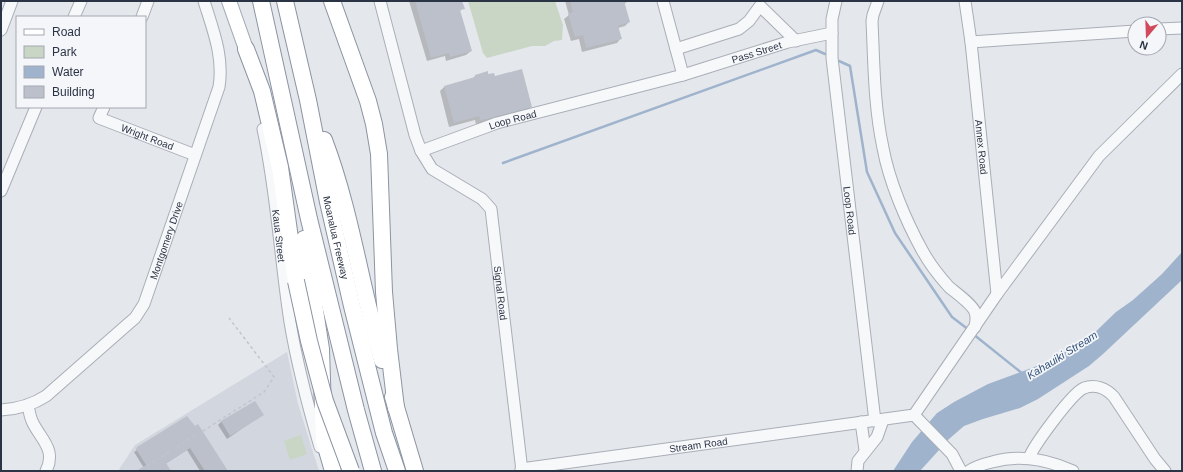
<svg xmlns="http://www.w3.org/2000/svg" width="1183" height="472" font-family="Helvetica,sans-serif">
  <rect width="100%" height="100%" fill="#e4e7ec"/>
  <!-- built -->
  <path fill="#d2d6de" d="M287,352L298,404L319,471H118L135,445Z"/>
  <!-- green -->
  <path fill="#c9d6c5" d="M468,1H555L563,25L562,40L554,41L545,46H532L487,58L483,53Z
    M301,435L307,454L290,460L284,441Z"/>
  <!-- water -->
  <path fill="#9fb4cc" d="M1182,252V280L1103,354L1089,366L1038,399L1020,408L983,419L964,426L949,439L920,471H893L912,442L937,413L954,402L988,384L1045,363L1087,340L1116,312L1133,300L1162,274Z"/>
  <!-- shadow -->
  <path fill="#0003" d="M409,1H461L463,8L459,12L471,51L466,55L446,61L445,56L427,61Z
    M565,1H628L624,4L629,22L625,26L618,28L621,38L617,43L582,52L579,39L571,41L564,19L569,15Z
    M488,75L494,77L531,107L526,111L482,123L476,124L475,120L449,127L440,91L444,87L471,80L475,76Z
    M254,403L262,415L227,439L218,425L221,422Z
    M187,417L227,471H200L187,450L165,464L169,471H143L144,468L134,452Z"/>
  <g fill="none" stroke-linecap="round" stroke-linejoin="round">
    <!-- stream -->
    <path stroke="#9fb4cc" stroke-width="2.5" d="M839,61L850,66L867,172L895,233L952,317L969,330
      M503,163L816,50L825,54
      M973,334L1023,374"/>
  </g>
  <!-- building -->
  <path fill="#bbc0ca" d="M415,1H462L465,9L460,10L472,51L450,57L449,53L431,58Z
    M570,1H624L630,22L618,26L622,39L586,48L583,35L575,37L568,14L573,12Z
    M522,69L532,107L487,119L480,120L479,116L454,123L444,86L475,77V75L488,71V74L494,73L495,76Z
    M255,401L264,415L230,436L221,421Z
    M187,416L195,426L198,424L228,471H205L190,448L166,463L171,471H136L146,465L136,449L137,447Z"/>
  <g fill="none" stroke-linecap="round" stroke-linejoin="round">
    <!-- minor casing -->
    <g stroke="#a9aeb7" stroke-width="13">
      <g id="minor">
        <path id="s1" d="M380,1L415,135L421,151L432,169L482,199L491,209L522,471"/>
        <path id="s2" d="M836,1L832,19V58L875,421"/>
        <path d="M878,1L873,15L872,21C874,64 874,106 883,148C889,181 906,221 922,250C929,263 939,276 949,287C956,293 972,304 975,312C977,317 976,322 975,327"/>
        <path id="s3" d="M965,1L971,42L997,294"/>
        <path d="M74,17L81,1"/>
        <path d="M142,17L148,1"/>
        <path d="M1159,29L1182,28"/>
        <path d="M1,30L12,1"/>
        <path d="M971,42L1135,31"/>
        <path d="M676,49L739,29L749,21L760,6L796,41"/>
        <path id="s4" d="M683,75L788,42L832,33"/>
        <path id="s5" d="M104,107L99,118L195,155"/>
        <path id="s6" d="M263,129C277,193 280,258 290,322C297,364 308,406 320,447"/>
        <path id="s7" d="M421,151L497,123L683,75L663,1"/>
        <path d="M1,191L36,107"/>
        <path d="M28,405C29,411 30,416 32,421C40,439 57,449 46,471"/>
        <path id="s8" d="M1,410C18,409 32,405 46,396L128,324L135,318L144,304L219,87C224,57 213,30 204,1"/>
        <path d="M914,415L952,454L961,471"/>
        <path d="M861,422L865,450"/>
        <path d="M1029,458C1034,445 1072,393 1084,388C1095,384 1106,388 1114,397L1155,459L1165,471"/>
        <path id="s9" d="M521,469L914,415L997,294L1099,156L1182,74"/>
        <path d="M857,471L858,461L877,437L883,420"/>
        <path d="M969,471C976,466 983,464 992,462C1020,454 1046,459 1073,471"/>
      </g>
    </g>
    <!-- major casing -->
    <g stroke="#a3abb8" stroke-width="16">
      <path id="major" d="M229,1L246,49"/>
    </g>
    <!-- highway casing -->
    <g stroke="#8b94a3" stroke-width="18">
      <g id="highway">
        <path d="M261,1L309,219L356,410L373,471"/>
        <path id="s10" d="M285,1L308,100L328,202L352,306L384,433L397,471"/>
        <path d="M332,1L368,101L374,124L379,154L384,292L389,349L396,408"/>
        <path d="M246,49L262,91L280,167L296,281"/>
        <path d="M324,140C351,211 361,288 382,360"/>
        <path d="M304,239L321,349L324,440L333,471"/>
        <path d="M393,397L415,471"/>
      </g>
    </g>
    <!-- path -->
    <path stroke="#c2c5cb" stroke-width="1.5" stroke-dasharray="3 3" stroke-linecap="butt" d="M203,431L264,392L274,377L229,318
      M177,447L197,434
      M162,457L170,451
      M147,466L158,459"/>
    <!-- minor -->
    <use href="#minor" stroke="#f7f8fa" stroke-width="11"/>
    <!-- major -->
    <use href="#major" stroke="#fff" stroke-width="14"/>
    <!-- highway -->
    <use href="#highway" stroke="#fff" stroke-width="16"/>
    <!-- highway-bridge casing -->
    <g stroke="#8b94a3" stroke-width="18" stroke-linecap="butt">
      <path id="highway-bridge" d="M296,281L309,341L325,401L351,471"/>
    </g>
    <!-- highway-bridge -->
    <use href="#highway-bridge" stroke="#fff" stroke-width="16"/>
  </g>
  <g text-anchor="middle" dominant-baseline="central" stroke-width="3.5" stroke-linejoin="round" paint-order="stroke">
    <!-- street labels -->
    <g font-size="10" fill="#2b3445" stroke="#f4f6f9">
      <text stroke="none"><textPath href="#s4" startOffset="77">Pass Street</textPath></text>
      <text stroke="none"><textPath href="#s7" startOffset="97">Loop Road</textPath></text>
      <text stroke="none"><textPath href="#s5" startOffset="64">Wright Road</textPath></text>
      <text stroke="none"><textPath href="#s3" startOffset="147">Annex Road</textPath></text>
      <text stroke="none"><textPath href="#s2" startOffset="211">Loop Road</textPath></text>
      <text stroke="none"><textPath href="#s6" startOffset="108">Kaua Street</textPath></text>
      <text stroke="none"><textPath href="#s10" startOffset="242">Moanalua Freeway</textPath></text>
      <text stroke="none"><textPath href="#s8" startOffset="250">Montgomery Drive</textPath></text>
      <text stroke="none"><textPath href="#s1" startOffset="333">Signal Road</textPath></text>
      <text stroke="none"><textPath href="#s9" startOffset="179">Stream Road</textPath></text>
    </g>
    <!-- water labels -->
    <g font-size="11" font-style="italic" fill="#34527a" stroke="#f4f6f9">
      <text transform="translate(1062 355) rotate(-32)">Kahauiki Stream</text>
    </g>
  </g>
  <!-- border -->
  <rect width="1183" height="472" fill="none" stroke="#2b3445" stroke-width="4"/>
  <!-- legend -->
  <rect x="16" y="16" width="130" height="92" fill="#f4f6f9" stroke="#a4a8b1"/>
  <rect x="24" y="29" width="20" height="6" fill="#ffffff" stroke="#a4a8b1"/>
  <text x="52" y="36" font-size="12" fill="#2b3445">Road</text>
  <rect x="24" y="46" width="20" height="12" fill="#c9d6c5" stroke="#a4a8b1"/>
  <text x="52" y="56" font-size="12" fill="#2b3445">Park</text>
  <rect x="24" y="66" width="20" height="12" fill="#9fb4cc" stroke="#a4a8b1"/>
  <text x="52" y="76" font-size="12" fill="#2b3445">Water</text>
  <rect x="24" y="86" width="20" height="12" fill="#bbc0ca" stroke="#a4a8b1"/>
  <text x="52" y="96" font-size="12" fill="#2b3445">Building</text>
  <!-- north arrow -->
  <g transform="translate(1147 36) rotate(199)"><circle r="19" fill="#f4f6f9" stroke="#a4a8b1"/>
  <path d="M0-3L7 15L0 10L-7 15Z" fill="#d1495b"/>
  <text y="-6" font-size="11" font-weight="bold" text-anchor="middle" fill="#2b3445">N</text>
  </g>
</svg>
